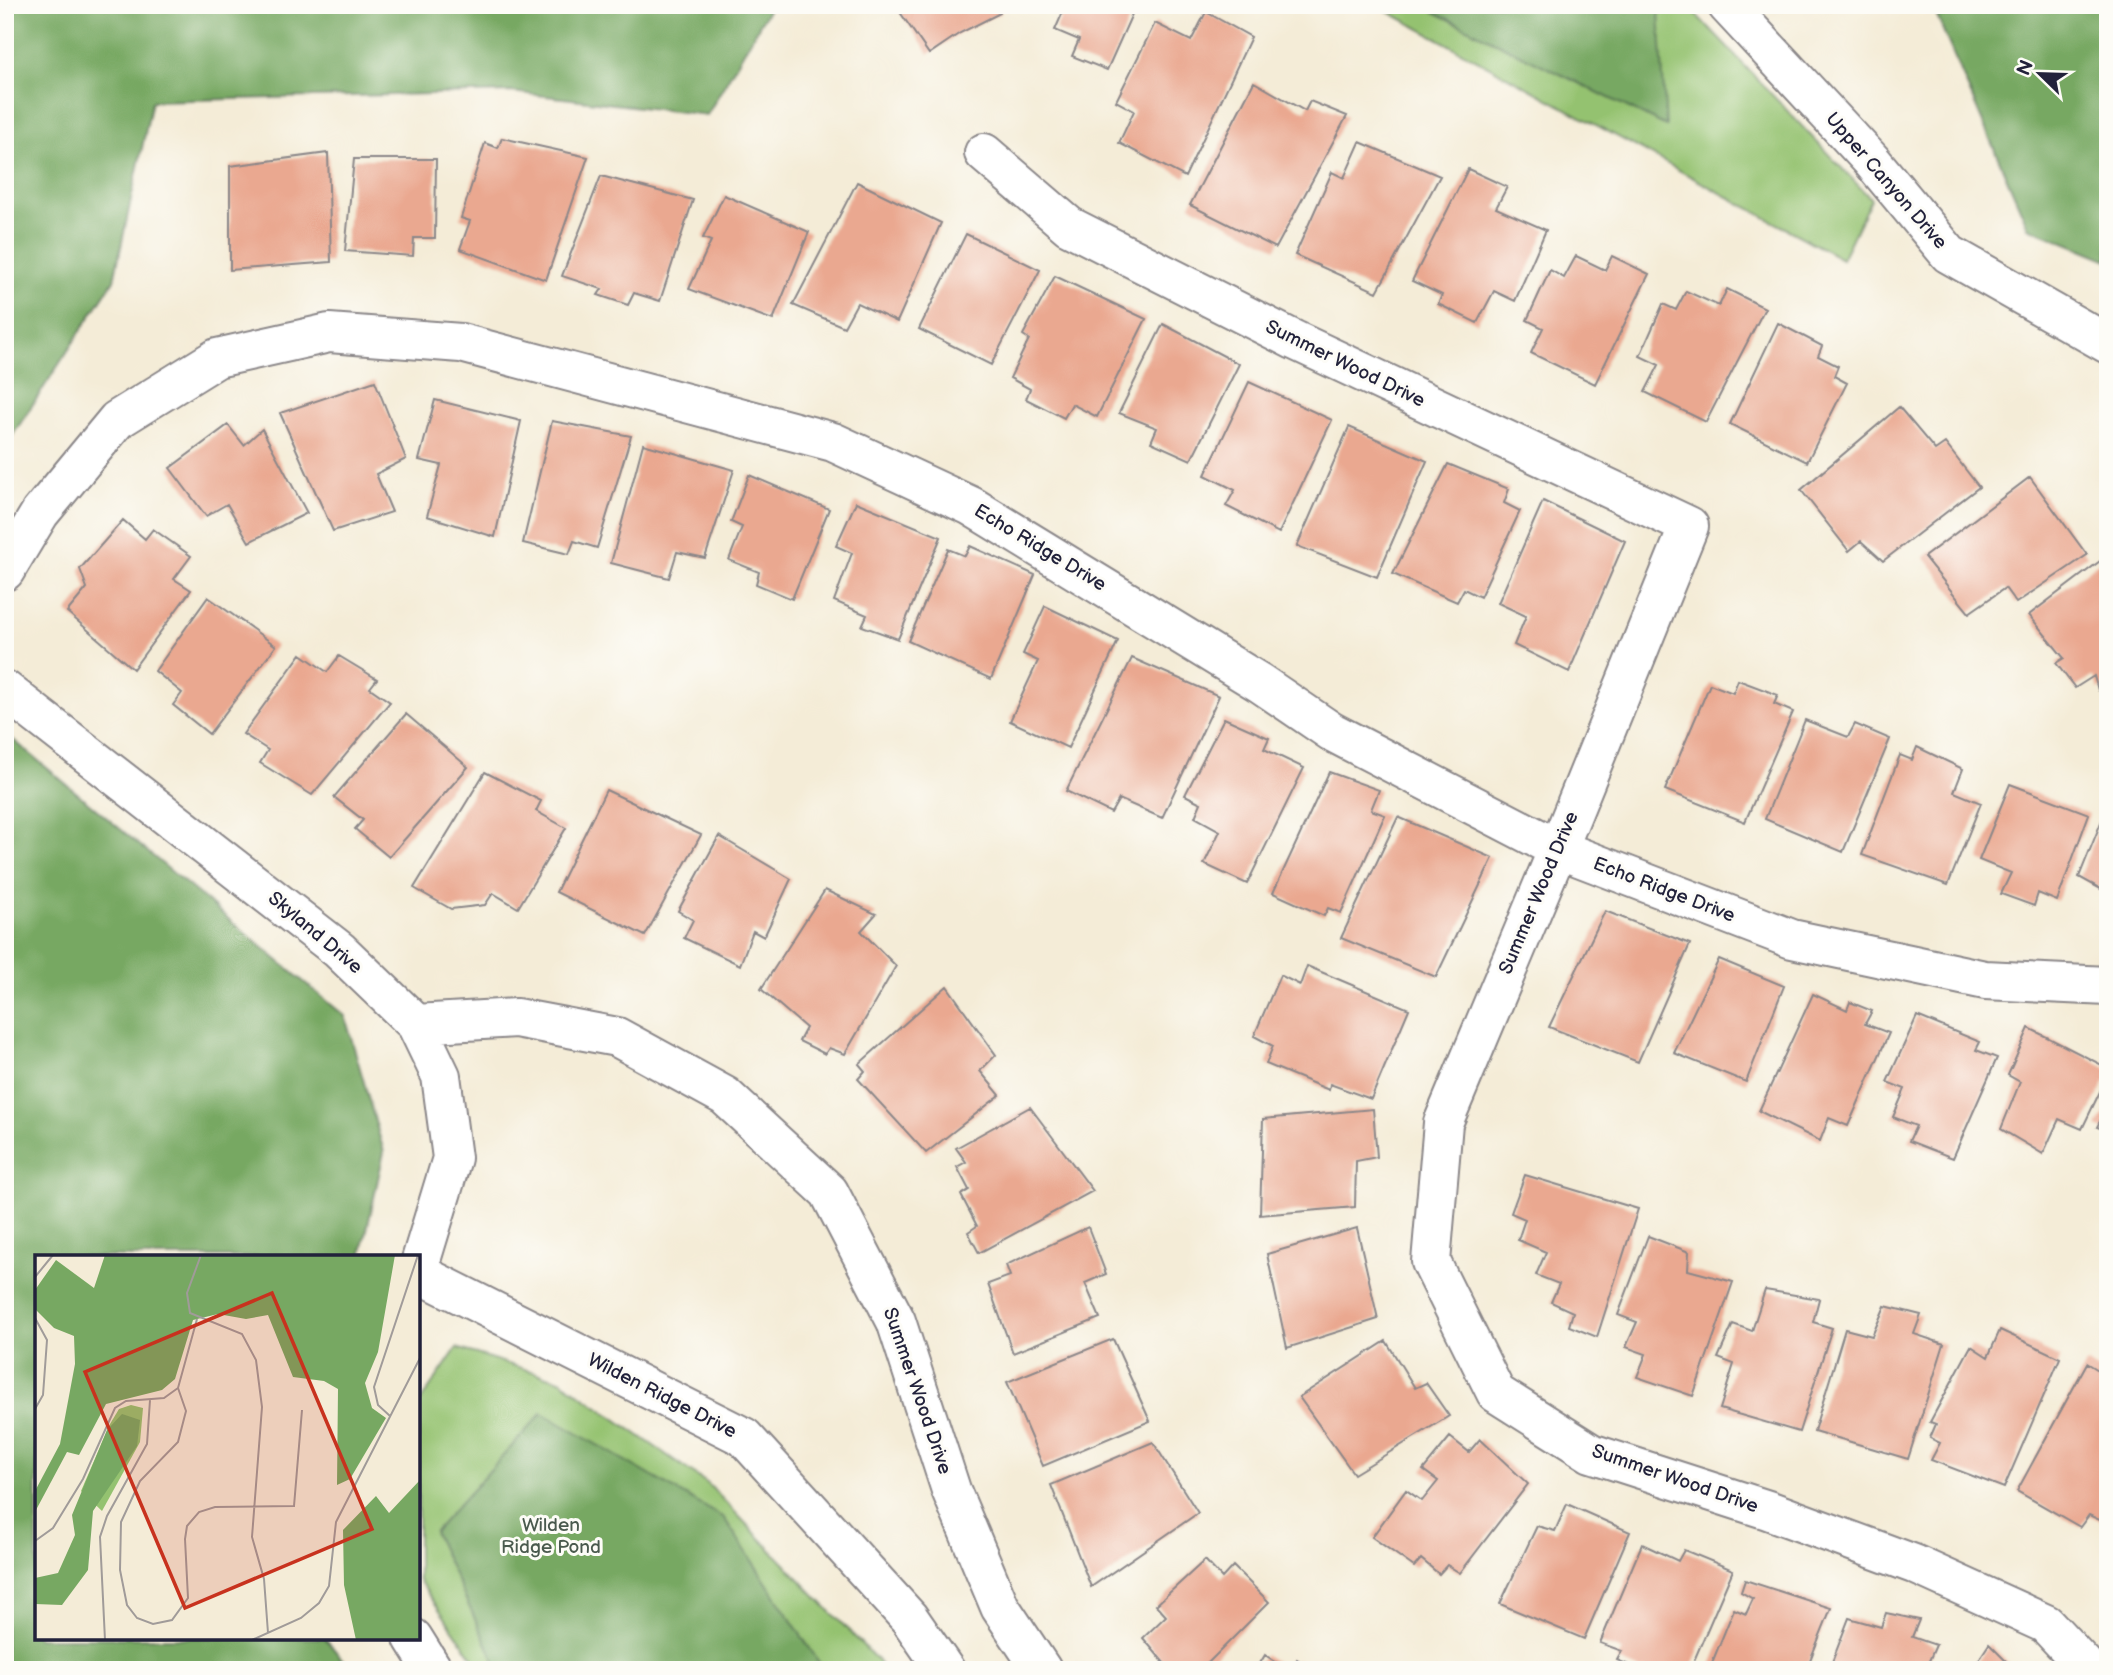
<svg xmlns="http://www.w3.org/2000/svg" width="2113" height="1675" font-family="'Balsamiq Sans',sans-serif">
  <rect width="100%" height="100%" fill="#fdfcf7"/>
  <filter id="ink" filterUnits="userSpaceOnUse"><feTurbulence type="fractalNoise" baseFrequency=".0143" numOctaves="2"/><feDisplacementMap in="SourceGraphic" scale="14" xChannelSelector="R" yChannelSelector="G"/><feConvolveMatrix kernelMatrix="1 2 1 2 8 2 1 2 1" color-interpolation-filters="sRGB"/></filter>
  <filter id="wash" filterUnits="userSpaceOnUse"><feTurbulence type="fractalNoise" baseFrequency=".00686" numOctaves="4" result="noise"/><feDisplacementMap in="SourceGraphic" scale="28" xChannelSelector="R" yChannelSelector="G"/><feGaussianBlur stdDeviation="1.57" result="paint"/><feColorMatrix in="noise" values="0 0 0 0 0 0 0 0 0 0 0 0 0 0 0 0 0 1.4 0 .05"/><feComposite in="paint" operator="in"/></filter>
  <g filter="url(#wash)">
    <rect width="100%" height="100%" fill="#f4ecd7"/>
    <!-- green -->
    <path fill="#94c270" stroke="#5b7256" stroke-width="2" d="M1376,5H1687L1871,199L1842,259Z
      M457,1348L560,1380L708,1484L877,1660L884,1670H485L471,1655L418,1579V1405Z"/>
    <!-- forest -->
    <path fill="#77a862" stroke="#4c654e" stroke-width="2" d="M5,5H771L707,115L511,92L152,101L114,280L5,447Z
      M1420,5H1654L1659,12L1666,126Z
      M1932,5H2108V260L2028,227Z
      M5,733L345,1016L384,1152L361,1257H37V1638H325L351,1670H5Z
      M542,1413L724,1518L824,1670H499L434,1532Z"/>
    <g id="blocks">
      <!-- building -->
      <path fill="#eaa890" d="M895,5H1002L1000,13L960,33L929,54Z
        M1066,5H1136L1107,70L1072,56L1079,40L1055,30Z
        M1206,12L1251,37L1185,177L1119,143L1134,111L1116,101L1155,23L1191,41Z
        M1254,82L1305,111L1310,101L1347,116L1276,248L1190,205Z
        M502,138L588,157L546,280L460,249L470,221L461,218L485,143L498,148Z
        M1360,142L1440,176L1377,292L1295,255L1332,172L1344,178Z
        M328,153L331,262L230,270V166Z
        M354,159H436L435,238H414L413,256L345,251Z
        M1468,169L1507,187L1496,208L1546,230L1515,301L1494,291L1477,323L1438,304L1442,295L1412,281Z
        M601,176L693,200L660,301L634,293L628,305L598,295L602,289L562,276Z
        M857,182L941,223L897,322L857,303L844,327L793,305Z
        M724,195L809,232L773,320L689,289L711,241L703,238Z
        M966,234L1040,270L991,365L919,329Z
        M1576,256L1605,270L1612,256L1649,274L1595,384L1531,353L1543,328L1527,320L1550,270L1564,278Z
        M1055,276L1146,319L1097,417L1072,404L1064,418L1026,399L1030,389L1010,378L1029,339L1023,335Z
        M1727,289L1765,308L1706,422L1645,392L1659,365L1640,356L1663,304L1676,310L1686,291L1719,306Z
        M1778,323L1822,346L1818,356L1838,366L1834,376L1847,383L1807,462L1730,424Z
        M1163,324L1239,364L1191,460L1151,442L1157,428L1119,413Z
        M375,381L406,459L376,474L392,512L333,531L280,413Z
        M1249,382L1332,420L1279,533L1226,506L1235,490L1205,475Z
        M435,400L521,421L495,537L427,516L441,465L419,460Z
        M1899,407L1935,450L1945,443L1979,487L1883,561L1861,541L1849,551L1801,490Z
        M552,421L631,436L597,548L574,541L569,554L523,543Z
        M228,425L244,445L262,429L307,513L249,542L227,504L206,516L170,468Z
        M1349,427L1427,461L1377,577L1297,546Z
        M643,444L734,470L705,558L677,552L669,578L611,563Z
        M1448,464L1509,489L1504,503L1520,511L1480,597L1464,589L1457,602L1393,574Z
        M749,475L829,509L792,599L756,584L759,572L729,560L742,527L731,522Z
        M2030,477L2087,555L2016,603L2005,588L1969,613L1924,557Z
        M1543,501L1625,541L1569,672L1514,645L1526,616L1498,603Z
        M856,502L941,537L898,639L862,626L867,615L834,601L852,553L836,546Z
        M123,520L145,539L153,529L191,556L174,579L191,590L133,669L67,612L87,588L80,569Z
        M970,546L1035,575L991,679L908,641L948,549L965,556Z
        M2108,555V682L2098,690L2094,676L2075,688L2056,663L2064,658L2029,615Z
        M208,597L276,646L209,734L173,705L182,693L155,671Z
        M1045,606L1118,641L1068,748L1010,721L1038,661L1023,654Z
        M301,654L327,672L339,656L377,679L370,688L390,702L312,795L260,763L268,750L243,734Z
        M1132,658L1219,696L1162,818L1119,799L1111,813L1066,791Z
        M1738,680L1778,695L1774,704L1793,712L1745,822L1665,790L1710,684L1733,693Z
        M406,714L468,767L389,857L355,829L363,820L334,797Z
        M1224,718L1269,738L1264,749L1304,768L1247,884L1204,864L1220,831L1195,817L1201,803L1185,795Z
        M1805,720L1848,737L1855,724L1890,739L1843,852L1765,819Z
        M1917,747L1963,769L1954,792L1981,803L1948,885L1862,855L1900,755L1912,760Z
        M485,772L541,801L536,811L566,828L518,908L493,893L485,905L451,909L414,888Z
        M1329,772L1379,790L1371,810L1385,815L1341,913L1328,908L1324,916L1273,893Z
        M2010,784L2089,814L2057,901L2038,893L2034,906L2001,894L2011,873L1979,860Z
        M606,790L701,835L645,936L556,892Z
        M2108,805V893L2079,877Z
        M1398,817L1493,858L1436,977L1341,938Z
        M719,836L791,879L764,937L753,931L740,965L684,938L693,920L678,911Z
        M825,890L876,914L861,931L896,966L845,1054L829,1048L825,1054L799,1041L806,1028L761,989Z
        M1605,911L1690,944L1638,1062L1549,1027Z
        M1719,959L1784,986L1746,1082L1674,1053Z
        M1307,966L1409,1009L1371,1099L1330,1084L1329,1090L1266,1064L1273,1046L1254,1036L1280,975L1300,985Z
        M947,986L996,1055L980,1071L1000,1095L926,1153L858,1079L865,1071L859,1064Z
        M1813,994L1847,1010L1850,1002L1872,1011L1865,1024L1889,1033L1848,1126L1829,1118L1820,1141L1759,1111Z
        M1917,1016L1980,1042L1976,1050L1997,1058L1953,1158L1909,1141L1916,1126L1893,1117L1905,1089L1887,1082Z
        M2029,1028L2108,1068V1075L2082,1129L2059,1119L2043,1154L2001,1129L2020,1082L2008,1075Z
        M2108,1106V1131L2097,1127Z
        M1030,1107L1093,1191L979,1253L968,1232L977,1226L961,1195L969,1190L957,1167L966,1162L956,1148Z
        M1373,1109L1377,1157L1356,1161L1355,1207L1260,1215L1263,1119Z
        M1525,1175L1638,1209L1597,1337L1569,1326L1573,1312L1551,1302L1559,1284L1536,1275L1546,1252L1518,1240L1525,1219L1511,1213Z
        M1088,1227L1106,1274L1085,1283L1100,1318L1013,1353L988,1284L1010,1276L1006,1265Z
        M1357,1228L1378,1319L1287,1348L1267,1254Z
        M1648,1236L1689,1252L1688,1270L1733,1282L1693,1396L1637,1377L1646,1354L1626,1347L1637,1322L1618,1315Z
        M1765,1290L1819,1299L1813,1322L1832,1328L1799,1432L1720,1409L1734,1364L1718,1358L1733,1324L1752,1331Z
        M1885,1306L1921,1315L1914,1334L1944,1344L1908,1459L1814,1431L1845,1329L1872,1336Z
        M2000,1330L2060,1358L2004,1488L1931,1460L1940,1443L1930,1438L1936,1424L1930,1422L1971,1346L1988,1357Z
        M1113,1339L1150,1421L1043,1466L1007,1382Z
        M1386,1341L1415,1388L1426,1383L1449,1416L1354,1474L1299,1397Z
        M2087,1363L2108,1376V1520L2106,1523L2089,1515L2080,1527L2017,1491Z
        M1450,1437L1469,1452L1480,1439L1528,1484L1460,1573L1447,1565L1439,1574L1421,1559L1414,1567L1372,1537L1406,1490L1422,1501L1438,1481L1423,1470Z
        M1153,1442L1198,1513L1091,1587L1051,1485Z
        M1567,1504L1630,1532L1584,1639L1500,1604L1537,1526L1555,1531Z
        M1642,1544L1678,1561L1684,1550L1733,1570L1690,1670H1640L1617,1660L1622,1651L1600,1643Z
        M1205,1560L1222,1578L1233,1566L1269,1602L1201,1670H1170L1143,1638L1166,1616L1156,1605Z
        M1745,1580L1831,1608L1806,1670H1709L1734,1609L1746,1614L1753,1599L1741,1592Z
        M1886,1613L1919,1620L1912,1637L1936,1645L1925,1670H1829L1849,1618L1881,1627Z
        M1989,1644L2015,1670H1972Z
        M1265,1655L1288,1670H1256Z
        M1297,1659L1314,1670H1291Z"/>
    </g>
  </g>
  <g filter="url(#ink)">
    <use href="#blocks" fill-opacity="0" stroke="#8b8789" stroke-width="2"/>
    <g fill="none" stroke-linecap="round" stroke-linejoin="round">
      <!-- minor casing -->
      <g stroke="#8b8789" stroke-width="42">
        <path id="minor" d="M1727,5L1871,160L1949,254L2108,344
          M984,153L1069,226L1294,340L1689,526L1558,849L1443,1123L1431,1262L1496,1393L1591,1453L1768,1510L1914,1564L2046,1624L2089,1670
          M5,571L40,513L117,420L217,358L329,333L461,343L833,442L971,506L1260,683L1332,732L1558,849L1792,939L1985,980L2108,986
          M5,690L339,950L416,1024L441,1076L452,1158L418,1270
          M416,1024L516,1018L617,1037L725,1096L829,1192L896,1321L951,1490L1000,1607L1042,1670
          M418,1273L744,1437L909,1618L945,1670
          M413,1638L433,1670"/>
      </g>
      <!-- minor -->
      <use href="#minor" stroke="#fff" stroke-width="38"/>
    </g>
  </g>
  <g text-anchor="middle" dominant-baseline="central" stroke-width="6" stroke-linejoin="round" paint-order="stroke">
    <!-- street labels -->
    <g font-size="19" fill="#22223b" stroke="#fdfcf7">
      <text transform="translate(1886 181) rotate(49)">Upper Canyon Drive</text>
      <text transform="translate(1345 364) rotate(26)">Summer Wood Drive</text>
      <text transform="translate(1040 548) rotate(31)">Echo Ridge Drive</text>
      <text transform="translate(1664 890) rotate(21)">Echo Ridge Drive</text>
      <text transform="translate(1539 893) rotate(-67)">Summer Wood Drive</text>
      <text transform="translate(315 933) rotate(40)">Skyland Drive</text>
      <text transform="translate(917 1391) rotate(71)">Summer Wood Drive</text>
      <text transform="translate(662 1396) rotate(27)">Wilden Ridge Drive</text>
      <text transform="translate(1675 1479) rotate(19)">Summer Wood Drive</text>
    </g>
    <!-- park labels -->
    <g font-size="19" fill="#4a5a4e" stroke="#fdfcf7">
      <text x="551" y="1525">Wilden<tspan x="551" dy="22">Ridge Pond</tspan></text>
    </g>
  </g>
  <!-- overview -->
  <g transform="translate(35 1255)">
    <rect width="385" height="385" fill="#f4ecd7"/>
    <path d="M96,150L108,153L105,187L67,256L46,236L75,169L84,154Z" fill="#94c270"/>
    <path d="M70,0H360L343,97L330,128L337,153L351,163L315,224L302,230L303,134L289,126L258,122L233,60L211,64L183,59L158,65L140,124L127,135L71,149L44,200L32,197L1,255L0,236L25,189L40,109L39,81L19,73L0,54V35L21,5L59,33ZM87,159L105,165L102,191L58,256L53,315L27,350L0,349V323L23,318L40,280L37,260L72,175ZM385,225V385H321L309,330L308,275L341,241L354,258Z" fill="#77a862"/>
    <path fill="none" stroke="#a09b99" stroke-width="2" d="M166,0L152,38L155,58L207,79L221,105L227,152L217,282L229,324L233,378M0,22L18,0M0,63L12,85L8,140L0,154M143,133L151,156L143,187L105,226L86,267L85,315L92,350L102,363L118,369L137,365L153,343L150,284L152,271L164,257L180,252L259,251L267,155M355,161L343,150L339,132L383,0M0,286L18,273L48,224L80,153L91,146L129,143L143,133L162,64M70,385L65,282L72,261L112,189L115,145M217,385L266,363L284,348L294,331L301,267L385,103"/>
    <path fill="#c8321e" fill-opacity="0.15" stroke="#c8321e" stroke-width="3.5" d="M237,38L337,274L150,353L50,117Z"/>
    <rect width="385" height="385" fill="none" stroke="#22223b" stroke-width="3.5"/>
  </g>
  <!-- margin -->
  <rect width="2113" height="1675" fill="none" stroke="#fdfcf7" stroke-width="28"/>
  <!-- north arrow -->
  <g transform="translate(2040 74) rotate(293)" stroke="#fdfcf7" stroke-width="5" paint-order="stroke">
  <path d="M0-5L12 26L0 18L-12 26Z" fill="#22223b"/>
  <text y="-10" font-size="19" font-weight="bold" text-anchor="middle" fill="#22223b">N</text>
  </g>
</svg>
